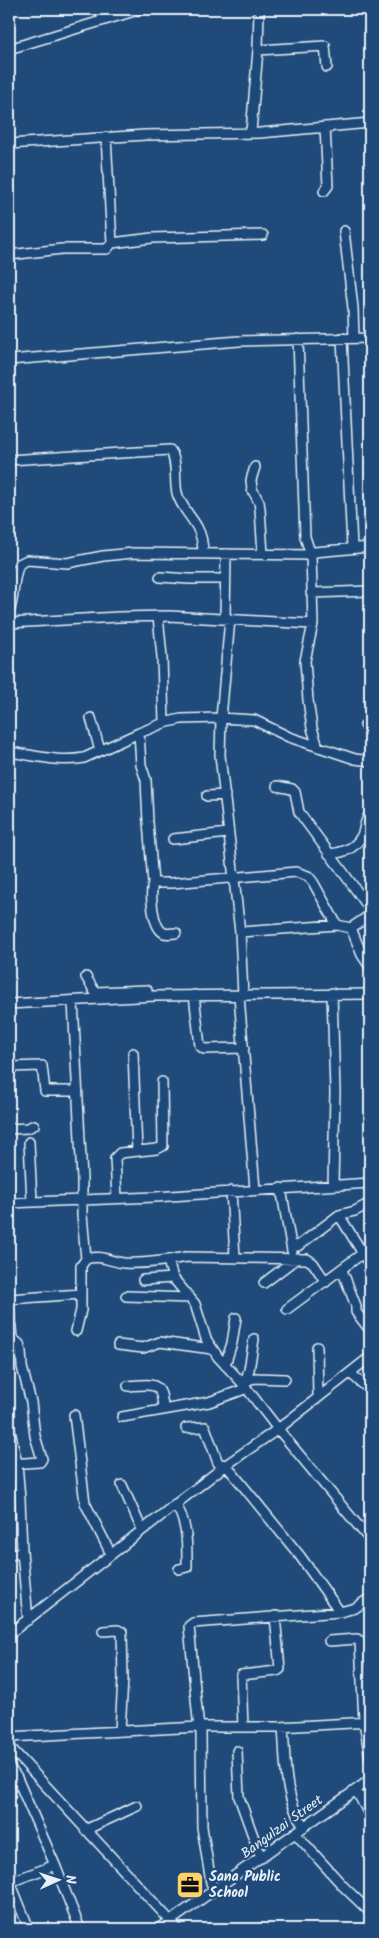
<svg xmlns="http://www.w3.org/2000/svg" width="379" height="1938" font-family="Kalam,sans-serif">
  <rect width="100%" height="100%" fill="#1f4a7a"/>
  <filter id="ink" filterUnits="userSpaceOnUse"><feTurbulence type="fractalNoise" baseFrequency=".02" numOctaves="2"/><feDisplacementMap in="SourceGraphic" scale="10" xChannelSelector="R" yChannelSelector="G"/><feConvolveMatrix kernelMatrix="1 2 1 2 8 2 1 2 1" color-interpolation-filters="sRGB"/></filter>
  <g filter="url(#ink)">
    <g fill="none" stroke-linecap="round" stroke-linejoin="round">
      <!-- minor casing -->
      <g stroke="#e8f1f8" stroke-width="12">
        <path id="minor" d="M102,9V21
          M9,49L141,9
          M258,50L325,46L327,67
          M251,132L258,50L259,9
          M106,137L112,243
          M9,144L145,135L260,133L370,123
          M324,191L328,186L325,127
          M344,231L353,308L354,338
          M9,255L62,249H107L112,243L152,238L263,235
          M342,338L352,547
          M9,360L239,341L370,338
          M9,460L170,450C178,462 174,480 177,493C181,507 191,516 197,527C202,536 203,545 203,554
          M255,467L251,480L252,489L259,502L260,509L263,554
          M160,577L189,579H225
          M311,593L370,591
          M9,612C15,596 12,581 19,564L27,560L67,563L103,556L133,553L311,555L305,537L298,339
          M158,616L162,657L164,723
          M225,618L226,554
          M230,619L221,718L220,755L240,932L243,995
          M9,623L119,617L169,616L313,624
          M91,718L100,751
          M365,725L370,732
          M139,733L141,765L146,780L148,822L153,883H172L296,872L308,876L313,882L337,925
          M318,747L312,728L308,700L305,661L313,624L311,555L314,552L370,547
          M9,752C34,755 59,763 84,758L139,733L164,723L181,719L221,718L254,720L289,737L355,759L370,761
          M277,786L292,789L295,792L299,812L370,909
          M207,796L225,795
          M173,839L228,833
          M329,854C344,853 357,848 363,833C365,826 365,820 370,814
          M153,883C150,894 152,927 164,933C167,934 172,933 176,933
          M351,928L370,915
          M240,932L337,925L351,928L362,955L370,967
          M86,977L95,992L147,990V996
          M332,993L335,1092L333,1185
          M194,995L200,1046L204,1049L244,1048
          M239,996L255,1189
          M73,1001L82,1179V1215L86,1259L81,1266V1310L76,1331
          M9,1004L155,996L370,994
          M133,1053L137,1151
          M9,1067L42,1066L45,1091H77
          M9,1129L28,1128L34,1125
          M29,1142L32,1201
          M281,1188L292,1251
          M231,1191L235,1257
          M117,1198L115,1158L120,1153L157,1149L163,1146L162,1082
          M9,1203L155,1197L370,1183
          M339,1215L370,1265
          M291,1245L298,1246L339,1215L355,1211L370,1203
          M86,1259C99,1254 112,1262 124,1263C145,1264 166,1261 186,1257L307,1259L313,1263L326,1282
          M168,1261L173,1278L195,1304L206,1339L218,1357L244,1385L278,1429L370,1540
          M342,1270L356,1306V1312L370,1330
          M143,1280L173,1278
          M264,1283L297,1258
          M126,1296L190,1298
          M9,1299L81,1294
          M9,1308L12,1338L19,1344L21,1351L22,1367L31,1402L35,1436L42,1459L40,1462L9,1464
          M287,1309L370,1248
          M118,1345L143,1348L160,1342L212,1349
          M317,1347L318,1397
          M225,1365L232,1343L236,1318
          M350,1373L364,1385L370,1386
          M244,1385L249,1370L254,1339
          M128,1386C154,1384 162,1381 163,1410
          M74,1415L85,1503L111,1554
          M122,1417L209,1402L242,1390L248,1380L255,1378L285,1379
          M9,1426L17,1463L20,1499L22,1551L28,1620
          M186,1428L205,1427L218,1463L226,1465L300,1556L340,1612
          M122,1485L142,1530
          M175,1504C188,1522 187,1546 187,1567L179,1569
          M9,1556L22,1551
          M103,1631L118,1630L122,1632L123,1679L120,1731
          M9,1634L226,1465L278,1429L370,1357
          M329,1641L357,1639L360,1641L364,1722L370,1758
          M243,1727L241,1675L277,1671L280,1669L275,1616
          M283,1727C286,1765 283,1794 304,1827
          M9,1737L199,1727H279L370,1722
          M9,1746L178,1929
          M237,1751L239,1797L261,1858
          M9,1767L17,1778L55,1865L80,1929
          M356,1790L370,1816
          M85,1830L137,1806
          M295,1833L344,1887L370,1912
          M9,1879L29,1929
          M10,1882L55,1865
          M217,1890L211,1883L202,1827L201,1733L198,1720L189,1626L193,1623L340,1612L355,1608L370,1598
          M159,1929L370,1780"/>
      </g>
      <!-- minor -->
      <use href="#minor" stroke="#1f4a7a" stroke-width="9"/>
    </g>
  </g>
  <!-- icons -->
  <defs>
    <g id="office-square" transform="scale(1.4375)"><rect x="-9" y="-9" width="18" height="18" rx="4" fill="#ffd166" stroke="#1f4a7a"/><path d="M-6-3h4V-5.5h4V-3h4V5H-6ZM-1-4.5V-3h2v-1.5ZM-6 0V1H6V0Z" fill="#111"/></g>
  </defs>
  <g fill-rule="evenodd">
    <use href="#office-square" x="190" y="1885"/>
  </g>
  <g text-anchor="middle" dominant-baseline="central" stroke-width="4.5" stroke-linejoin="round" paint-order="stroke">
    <!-- street labels -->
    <g font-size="14" fill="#e8f1f8" stroke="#1f4a7a">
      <text transform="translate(282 1827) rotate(-36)">Bangulzai Street</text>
    </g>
    <!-- poi labels -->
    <g font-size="14" font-weight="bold" fill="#e8f1f8" stroke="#1f4a7a" text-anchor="start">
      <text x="209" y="1877">Sana Public<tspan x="209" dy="16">School</tspan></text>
    </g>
  </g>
  <!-- margin -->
  <rect width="379" height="1938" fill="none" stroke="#1f4a7a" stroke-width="30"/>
  <rect x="15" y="15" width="349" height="1908" fill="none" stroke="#e8f1f8" stroke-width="2" filter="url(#ink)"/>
  <!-- north arrow -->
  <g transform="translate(58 1880) rotate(87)" stroke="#1f4a7a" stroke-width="4" paint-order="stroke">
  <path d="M0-4L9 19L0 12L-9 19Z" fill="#e8f1f8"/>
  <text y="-8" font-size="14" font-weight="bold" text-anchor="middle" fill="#e8f1f8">N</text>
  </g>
</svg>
